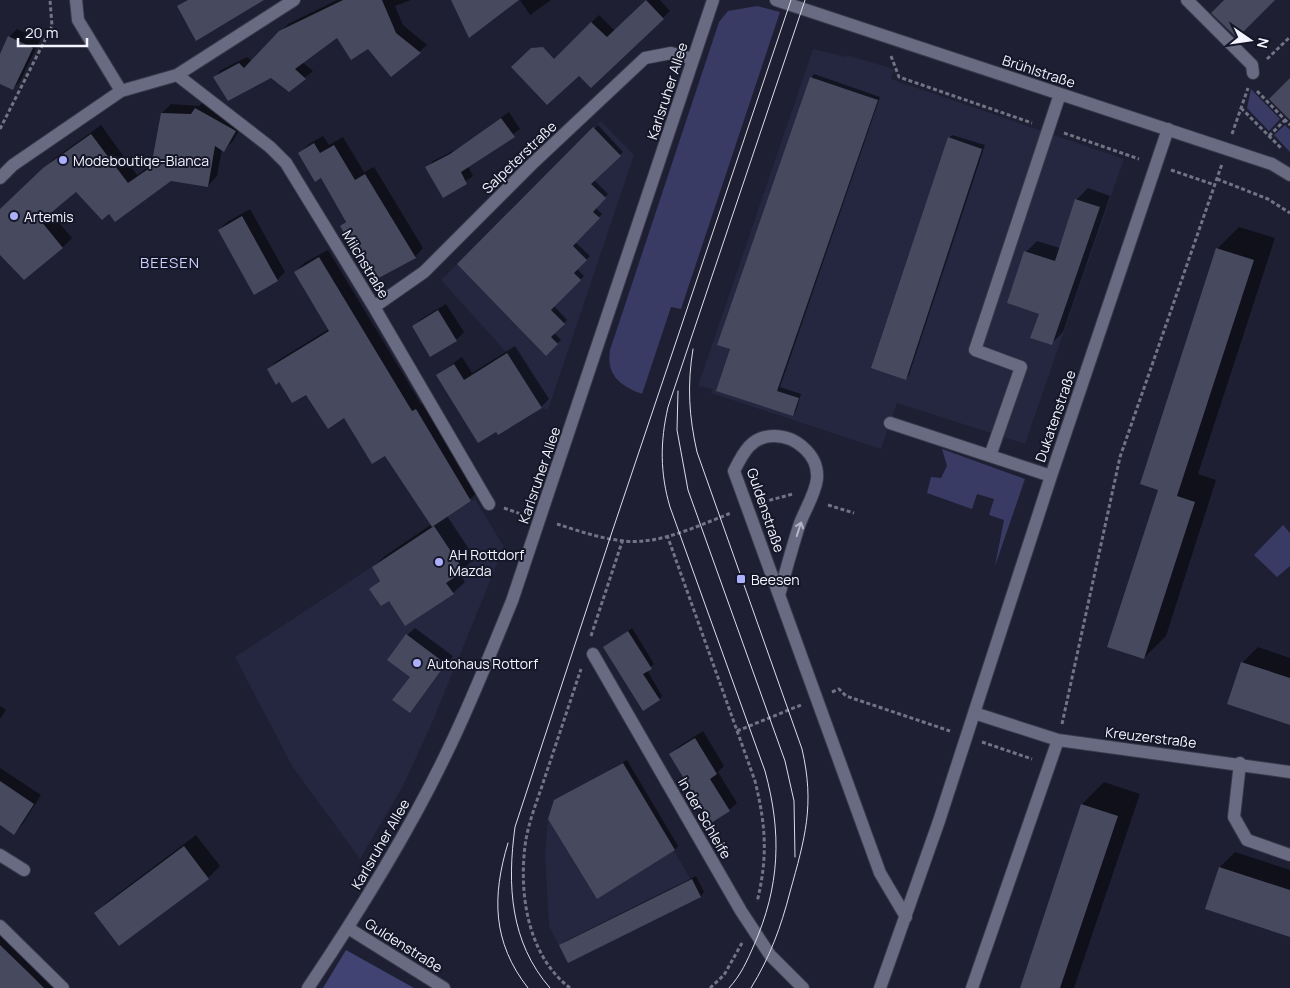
<svg xmlns="http://www.w3.org/2000/svg" width="1290" height="988" font-family="Manrope,sans-serif">
  <rect width="100%" height="100%" fill="#1e1f32"/>
  <!-- built -->
  <path fill="#25263f" d="M813,49L846,57L847,55L887,67L894,70L891,79L1124,159L1025,444L897,403L881,449L711,393L713,389L698,386Z
    M601,121L634,155L548,410L541,408L498,435L496,432L478,443L436,375L454,364L464,380L507,353L441,280Z
    M475,499L504,547L432,723L403,786L360,859L292,766L235,657Z
    M623,763L701,897L568,963L549,926L545,855L548,819L554,800Z"/>
  <!-- green -->
  <path fill="#393b65" d="M757,6L780,12L681,309L671,307L642,394C620,386 606,375 610,350L719,22L728,11Z
    M1251,89L1280,119L1269,131L1247,108Z
    M1285,125L1290,130V152L1274,135Z
    M942,449L1025,479L995,566L1004,520L989,515L994,499L977,494L972,509L927,493L931,477L941,478L947,466Z
    M1283,525L1290,533V566L1277,577L1254,555Z"/>
  <!-- forest -->
  <path fill="#414473" d="M346,950L414,988H323Z"/>
  <!-- shadow -->
  <path fill="#0007" d="M337,0H411L395,6L403,25L427,45L391,76L368,48L337,37L302,62L313,71L289,90L272,77L214,78L221,70L247,57L252,61L288,24Z
    M520,0H551L530,15Z
    M647,0H660L670,11L591,87L557,57L599,15L615,31Z
    M17,29L40,40L20,81L13,89L0,83V57L9,37Z
    M814,74L880,97L780,387L801,394L796,411L793,415L718,390L811,78Z
    M205,100L244,121L233,141L224,150L222,149L217,176L208,186L170,180L109,212L76,191L50,212L72,238L63,247L25,278L0,253V211L54,159L101,125L137,175L153,164L162,113L171,104L199,106Z
    M509,112L520,129L468,166L473,176L443,197L427,168L433,161L459,148Z
    M598,125L623,152L594,180L608,194L595,207L602,214L575,242L590,256L577,269L584,276L553,305L567,320L554,333L561,340L546,354L458,264Z
    M952,135L985,145L909,375L906,379L949,138Z
    M323,136L329,145L343,137L364,172L374,167L423,248L415,257L341,226L346,221L321,177L300,153L309,144Z
    M1088,188L1110,196L1063,332L1051,344L1040,313L1026,252L1037,241L1060,248L1076,200Z
    M250,209L285,272L277,280L254,293L219,230L227,222Z
    M1239,227L1275,238L1198,474L1216,480L1166,636L1144,658L1159,489L1217,249Z
    M328,250L421,404L424,402L479,492L447,516L475,558L459,573L465,582L453,593L389,599L371,589L381,579L373,567L385,556L432,524L386,454L345,417L307,393L280,381L268,369L277,361L329,329L296,272L304,263Z
    M446,304L464,332L456,340L413,327L421,319Z
    M515,346L549,399L541,407L437,375L462,357L472,373Z
    M415,628L453,656L410,712L411,676L407,635Z
    M632,628L654,664L647,670L662,696L659,699L605,647Z
    M1258,647L1290,658V723L1242,663Z
    M0,706L6,710L0,719Z
    M703,731L724,766L718,772L737,803L729,810L671,754L678,747Z
    M627,760L678,846L675,850L555,801Z
    M0,768L41,795L22,825L14,833L0,824Z
    M1104,782L1140,794L1074,988H1022L1082,804Z
    M196,835L220,866L208,878L96,913L107,902Z
    M1235,852L1290,870V935L1220,867Z
    M696,876L704,892L701,896L569,962L561,945L564,942Z
    M0,929L62,988H0Z"/>
  <!-- building -->
  <path fill="#47495e" d="M188,0H264L196,41L177,6Z
    M343,0H382L396,33L421,53L391,77L368,49L351,60L337,38L295,69L306,79L289,92L271,78L228,101L213,77L239,63L244,68L279,31Z
    M451,0H519L469,38Z
    M646,0L664,19L591,88L579,76L547,105L511,67L531,48L543,47L554,59L591,22L607,37Z
    M1224,0H1275L1237,38L1211,13Z
    M8,36L33,48L13,90L0,84V54Z
    M810,77L878,100L777,391L799,398L793,416L716,391L730,349L717,345Z
    M1290,78V120L1269,99Z
    M195,108L236,131L224,152L215,146L208,187L171,181L115,222L109,214L102,220L76,192L41,221L63,248L24,280L0,255V209L43,168L91,134L128,183L151,167L161,113L191,114Z
    M501,118L515,137L461,172L467,184L443,198L425,167L450,154Z
    M593,127L621,156L591,184L606,198L593,212L600,218L573,246L587,260L574,273L581,280L551,310L565,324L551,337L558,344L546,356L457,264Z
    M948,137L982,149L906,380L871,368Z
    M314,143L320,153L334,145L355,180L365,174L416,258L373,281L340,226L346,222L321,178L315,182L298,153Z
    M1075,199L1100,207L1052,345L1030,338L1039,314L1007,303L1024,251L1055,261Z
    M242,216L278,281L254,295L218,230Z
    M1216,248L1254,260L1177,496L1195,502L1144,659L1107,647L1158,490L1140,484Z
    M319,257L412,411L416,409L471,501L432,527L385,456L372,464L344,418L328,429L306,395L292,403L279,382L276,385L267,369L329,331L294,272Z
    M438,310L457,341L430,357L412,326Z
    M507,353L542,408L498,435L496,432L478,443L436,375L454,364L464,380Z
    M434,526L464,571L446,583L454,594L405,626L389,601L381,606L369,589L380,581L372,567Z
    M628,631L652,669L643,674L660,700L643,711L603,647Z
    M406,634L446,664L410,713L392,700L410,677L387,660Z
    M1241,662L1290,678V725L1227,704Z
    M695,738L717,774L710,779L730,811L711,823L669,754Z
    M623,763L675,850L597,899L548,819L554,800Z
    M0,781L34,804L14,835L0,825Z
    M1081,804L1118,816L1060,988H1020Z
    M184,846L209,879L119,946L94,913Z
    M1219,867L1290,890V937L1205,909Z
    M692,879L701,897L568,963L559,945Z
    M0,945L32,976L44,988H0Z"/>
  <g fill="none" stroke-linecap="round" stroke-linejoin="round">
    <!-- minor casing -->
    <g stroke="#38394b" stroke-width="14">
      <path id="minor" d="M76,0L78,20L121,91
        M776,0L1272,164L1290,175
        M1187,0L1252,65L1253,73
        M177,75L270,147L286,163L374,307L489,504
        M0,178L13,165L121,91L177,75L294,0
        M374,307L424,272L531,165L645,58L671,53L693,59
        M890,423L1051,476
        M990,456L1021,367L975,350L1060,94
        M780,592C786,570 792,548 799,526C804,511 815,495 817,479C819,455 796,436 774,436C751,436 743,453 734,471L880,873L906,917
        M593,654L741,911L770,955L803,988
        M1058,740L1290,772
        M1240,763L1234,817L1247,840L1290,855
        M0,855L24,870
        M0,926L63,988
        M348,928L444,988
        M308,988C359,912 408,834 447,752C471,703 491,652 512,601L713,0
        M880,988L939,821L1051,476L1168,129
        M972,988L1058,740L974,713"/>
    </g>
    <!-- path -->
    <path stroke="#727383" stroke-width="3" stroke-dasharray="4 2.5" stroke-linecap="butt" d="M891,56L899,77L1032,123
      M1267,59L1290,37
      M1257,91L1290,125
      M1241,108L1281,148
      M0,129L52,26L50,0
      M1064,133L1139,159
      M1232,134L1248,88
      M1269,136L1285,120
      M1171,170L1215,185
      M1217,179L1268,199L1290,213
      M763,502L793,494
      M828,505L854,513
      M504,508L524,515
      M557,524C582,532 616,544 643,541C671,539 705,523 731,513
      M667,535L755,781C766,826 768,857 757,902
      M591,636L623,539
      M832,692L839,689L846,696L950,731
      M1062,724L1120,457L1222,164
      M737,731L801,705
      M982,742L1032,759
      M570,988C528,956 519,895 525,846C528,822 538,799 545,777C557,741 569,705 581,669
      M710,988L724,975L742,943"/>
    <!-- minor -->
    <use href="#minor" stroke="#696b82" stroke-width="12"/>
    <!-- tram -->
    <path stroke="#dcdde8" stroke-width="1" d="M693,349C687,385 689,417 697,452L802,749C815,805 805,838 790,892C781,927 770,957 751,988
      M678,391L677,430L688,490L785,761L794,801L795,857
      M508,843C492,896 492,942 528,988
      M550,988C510,942 507,885 515,827L610,538L791,0
      M729,988C741,975 747,961 754,945C780,886 782,833 765,771L670,507C660,473 660,442 668,407L805,0"/>
  </g>
  <!-- one-way arrows -->
  <defs><path id="oneway-shaft" d="M-6 0H5M1.5-3L5.5 0L1.5 3" fill="none" stroke-width="1.6" stroke-linecap="round" stroke-linejoin="round" transform="scale(1.25)"/></defs>
  <use stroke="#b5b6c7" href="#oneway-shaft" transform="translate(799 529) rotate(-72)"/>
  <!-- markers -->
  <g fill="#aab0fb" stroke="#151628" stroke-width="2">
    <circle cx="63" cy="160" r="5"/>
    <circle cx="14" cy="216" r="5"/>
    <circle cx="439" cy="562" r="5"/>
    <rect x="736" y="574" width="10" height="10" rx="2.5"/>
    <circle cx="417" cy="663" r="5"/>
  </g>
  <g text-anchor="middle" dominant-baseline="central" stroke-width="4" stroke-linejoin="round" paint-order="stroke">
    <!-- street labels -->
    <g font-size="14" fill="#f3f4ff" stroke="#151628">
      <text transform="translate(1039 71) rotate(18)">Brühlstraße</text>
      <text transform="translate(667 91) rotate(-72)">Karlsruher Allee</text>
      <text transform="translate(519 157) rotate(-44)">Salpeterstraße</text>
      <text transform="translate(366 264) rotate(59)">Milchstraße</text>
      <text transform="translate(1055 416) rotate(-71)">Dukatenstraße</text>
      <text transform="translate(539 475) rotate(-71)">Karlsruher Allee</text>
      <text transform="translate(766 510) rotate(71)">Guldenstraße</text>
      <text transform="translate(1151 737) rotate(7)">Kreuzerstraße</text>
      <text transform="translate(705 818) rotate(60)">In der Schleife</text>
      <text transform="translate(380 844) rotate(-60)">Karlsruher Allee</text>
      <text transform="translate(404 945) rotate(32)">Guldenstraße</text>
    </g>
    <!-- poi labels -->
    <g font-size="14" fill="#f3f4ff" stroke="#151628" text-anchor="start">
      <text x="73" y="160">Modeboutiqe-Bianca</text>
      <text x="24" y="216">Artemis</text>
      <text x="449" y="554">AH Rottdorf<tspan x="449" dy="16">Mazda</tspan></text>
      <text x="751" y="579">Beesen</text>
      <text x="427" y="663">Autohaus Rottorf</text>
    </g>
    <!-- neighbourhood labels -->
    <g font-size="15" letter-spacing="1" fill="#cacffa" stroke="#151628">
      <text x="170" y="262">BEESEN</text>
    </g>
  </g>
  <!-- north arrow -->
  <g transform="translate(1250 40) rotate(103)" stroke="#151628" stroke-width="4" paint-order="stroke">
  <path d="M0-4L9 19L0 12L-9 19Z" fill="#f3f4ff"/>
  <text y="-8" font-size="14" font-weight="bold" text-anchor="middle" fill="#f3f4ff">N</text>
  </g>
  <!-- scale -->
  <path d="M18 38v8h69v-8" fill="none" stroke="#f3f4ff" stroke-width="2.5"/>
  <text x="25" y="38" font-size="15" fill="#f3f4ff" stroke="#151628" stroke-width="4" paint-order="stroke">20 m</text>
</svg>
